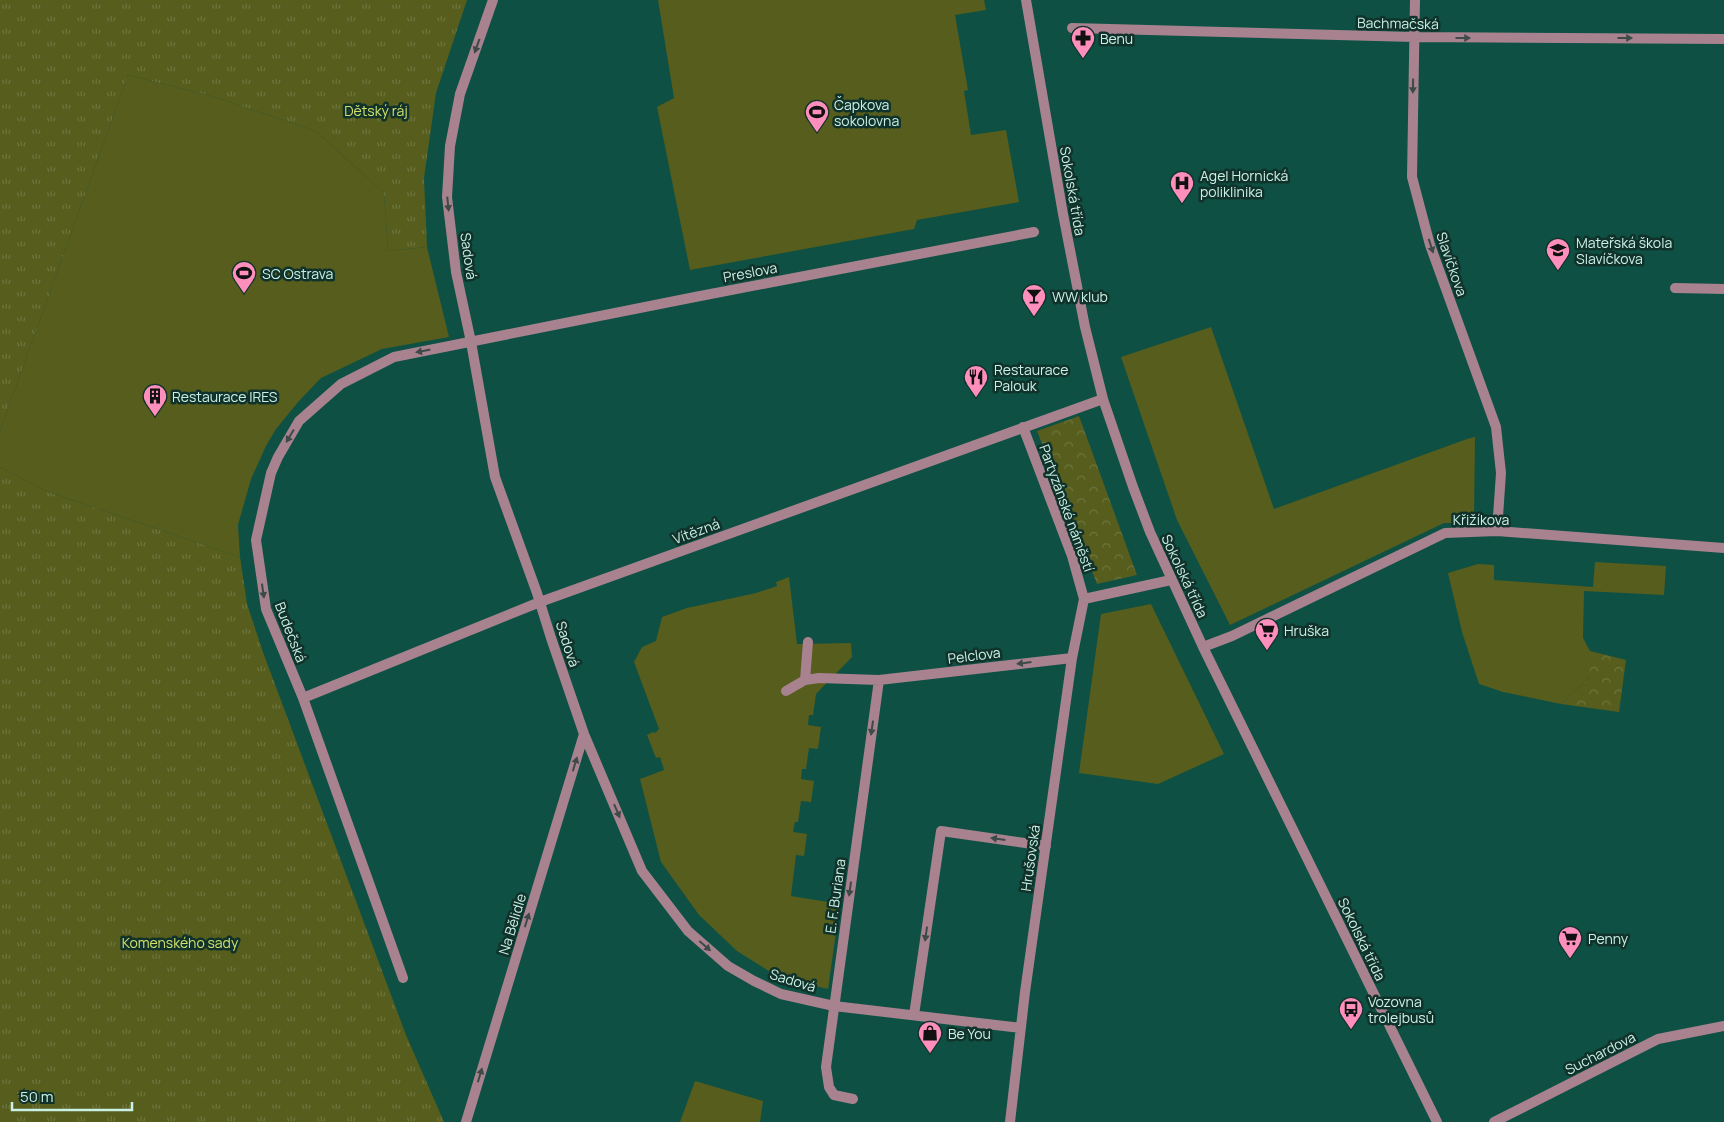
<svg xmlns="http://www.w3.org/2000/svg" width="1724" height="1122" font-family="Manrope,sans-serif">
  <defs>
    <pattern id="forest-crowns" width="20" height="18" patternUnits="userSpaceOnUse" patternTransform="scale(1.25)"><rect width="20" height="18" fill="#565d1d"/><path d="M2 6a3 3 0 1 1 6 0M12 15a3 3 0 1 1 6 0" fill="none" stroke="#6d753e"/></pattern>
    <pattern id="park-tufts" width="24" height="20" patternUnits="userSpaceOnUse" patternTransform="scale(1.25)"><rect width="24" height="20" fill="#565d1d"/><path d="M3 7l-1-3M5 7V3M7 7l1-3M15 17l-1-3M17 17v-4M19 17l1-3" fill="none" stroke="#6d753e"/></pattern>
  </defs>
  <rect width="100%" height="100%" fill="#0e5043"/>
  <!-- grass -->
  <path fill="#565d1d" d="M658,0H984L986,10L955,15L968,90L964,91L971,135L1006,130L1019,202L917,220L914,229L690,270L657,107L674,98Z
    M128,75L211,96L316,131L384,193L388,251L427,247L449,337L382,349L321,378L299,401L276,429L266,446L251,479L238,525L240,557L46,491L0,467V431Z
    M1211,327L1274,509L1467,439L1475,437L1474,523H1444L1230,625L1177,520L1121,357Z
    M1595,562L1666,566L1664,595L1584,591L1583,638L1590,651V677L1561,704L1503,692L1479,684L1462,632L1448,573L1478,564L1494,565V580L1593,587Z
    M789,577L797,644L851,643L852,657L816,694L813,715H809L808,725L821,727L818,749L809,748L806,769H802L801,779L814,781L811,802L801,801L798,822H795L793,832L807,834L804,856L796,855L791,896L840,904L828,989L778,977L737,951L699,915L661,862L640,779L664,770L660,757L656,758L647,735L653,732L655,733L659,729L634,662L642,647L656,641L662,617L687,608L756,593L777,586L776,582Z
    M1151,604L1224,754L1158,784L1079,773L1101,614Z
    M695,1081L763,1101L760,1122H680Z"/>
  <!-- forest -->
  <path fill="url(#forest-crowns)" d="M1079,416L1137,575L1097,584L1037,431Z
    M1590,651L1626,660L1619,712L1561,704L1590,677Z"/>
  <!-- park -->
  <path fill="url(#park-tufts)" d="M0,0H467L436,93L424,178L427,247L388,251L384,193L316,131L211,96L128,75L0,431Z
    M0,467L46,491L240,557L247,604L264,655L406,1035L444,1122H0Z"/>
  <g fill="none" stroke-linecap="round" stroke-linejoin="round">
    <!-- street -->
    <path stroke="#a8828f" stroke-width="10" d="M493,0L460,94L450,146L447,197L456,272L471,342L495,477L537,593L551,638L584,734L642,871L688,931L728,966L754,981L781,994L834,1006L1021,1028
      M1026,0L1063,214L1085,327L1103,399L1133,487L1150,532L1203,647L1437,1122
      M1415,0L1412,177L1430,245L1496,427L1501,473L1497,531
      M1072,28L1414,37L1724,39
      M1675,288L1724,289
      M1084,599L1171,580
      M1203,647L1232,636L1445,533L1497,531L1724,548
      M805,680L808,642
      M786,691L805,680L819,678L879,680L1072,658
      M303,698L540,602L1103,399
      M403,978L303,698L266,609L256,540L271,473L278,457L299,421L341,384L394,357L695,297L1034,232
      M914,1015L941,831L1046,846
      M853,1099L834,1095L829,1087L826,1067L879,680
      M466,1122L584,734
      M1010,1122L1025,992L1072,658L1084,599L1072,556L1023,427
      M1494,1122L1658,1039L1724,1026"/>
  </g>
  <!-- one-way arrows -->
  <defs><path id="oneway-solid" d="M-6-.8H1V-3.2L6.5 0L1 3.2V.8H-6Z" transform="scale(1.25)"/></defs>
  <g fill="#3e4a48">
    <use href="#oneway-solid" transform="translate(1463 38)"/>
    <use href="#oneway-solid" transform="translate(1625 38)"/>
    <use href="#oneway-solid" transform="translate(477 46) rotate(110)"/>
    <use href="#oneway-solid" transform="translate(1413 86) rotate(91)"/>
    <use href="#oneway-solid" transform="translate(448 204) rotate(84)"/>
    <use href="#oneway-solid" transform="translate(1431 246) rotate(72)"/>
    <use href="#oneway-solid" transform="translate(423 351) rotate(169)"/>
    <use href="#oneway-solid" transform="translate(290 436) rotate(121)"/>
    <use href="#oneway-solid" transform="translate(263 591) rotate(82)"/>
    <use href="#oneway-solid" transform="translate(1024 663) rotate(173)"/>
    <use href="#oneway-solid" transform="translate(872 728) rotate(98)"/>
    <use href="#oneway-solid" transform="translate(575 764) rotate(-73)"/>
    <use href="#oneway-solid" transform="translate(617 811) rotate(67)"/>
    <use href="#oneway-solid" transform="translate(998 839) rotate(-172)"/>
    <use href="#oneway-solid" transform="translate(850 889) rotate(98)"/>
    <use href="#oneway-solid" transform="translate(527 920) rotate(-73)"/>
    <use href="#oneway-solid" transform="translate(926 934) rotate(98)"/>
    <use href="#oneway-solid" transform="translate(705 946) rotate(41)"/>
    <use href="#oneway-solid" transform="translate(480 1075) rotate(-73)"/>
  </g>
  <!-- icons -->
  <defs>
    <g id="pharmacy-pin" transform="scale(1.25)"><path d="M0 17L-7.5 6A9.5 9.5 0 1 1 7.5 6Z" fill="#fe8ebc" stroke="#10322a"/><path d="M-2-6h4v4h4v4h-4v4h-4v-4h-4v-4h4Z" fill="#111"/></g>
    <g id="stadium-pin" transform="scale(1.25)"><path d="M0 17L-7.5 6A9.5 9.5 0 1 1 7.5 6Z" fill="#fe8ebc" stroke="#10322a"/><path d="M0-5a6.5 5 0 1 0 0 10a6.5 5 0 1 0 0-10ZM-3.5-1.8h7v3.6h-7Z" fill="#111"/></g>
    <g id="hospital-pin" transform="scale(1.25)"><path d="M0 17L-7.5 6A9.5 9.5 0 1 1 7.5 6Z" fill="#fe8ebc" stroke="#10322a"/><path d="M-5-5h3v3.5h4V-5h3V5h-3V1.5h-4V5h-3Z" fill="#111"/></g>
    <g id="school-pin" transform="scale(1.25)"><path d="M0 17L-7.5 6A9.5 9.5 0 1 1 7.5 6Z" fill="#fe8ebc" stroke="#10322a"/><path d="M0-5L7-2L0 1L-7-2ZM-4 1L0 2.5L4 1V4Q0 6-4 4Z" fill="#111"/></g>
    <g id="bar-pin" transform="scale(1.25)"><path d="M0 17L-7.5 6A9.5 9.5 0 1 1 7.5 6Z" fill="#fe8ebc" stroke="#10322a"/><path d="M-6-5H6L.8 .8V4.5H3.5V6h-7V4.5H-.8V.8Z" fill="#111"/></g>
    <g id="restaurant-pin" transform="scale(1.25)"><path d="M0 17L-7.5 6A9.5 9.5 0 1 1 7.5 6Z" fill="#fe8ebc" stroke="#10322a"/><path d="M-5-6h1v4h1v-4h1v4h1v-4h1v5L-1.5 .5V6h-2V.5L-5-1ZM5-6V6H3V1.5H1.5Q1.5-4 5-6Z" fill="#111"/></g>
    <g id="building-pin" transform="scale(1.25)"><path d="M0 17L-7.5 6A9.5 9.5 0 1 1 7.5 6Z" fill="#fe8ebc" stroke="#10322a"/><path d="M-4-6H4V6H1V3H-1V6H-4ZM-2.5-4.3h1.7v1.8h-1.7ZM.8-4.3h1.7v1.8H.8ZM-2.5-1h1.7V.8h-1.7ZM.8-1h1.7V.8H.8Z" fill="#111"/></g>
    <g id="supermarket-pin" transform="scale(1.25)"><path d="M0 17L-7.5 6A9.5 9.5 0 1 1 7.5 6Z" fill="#fe8ebc" stroke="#10322a"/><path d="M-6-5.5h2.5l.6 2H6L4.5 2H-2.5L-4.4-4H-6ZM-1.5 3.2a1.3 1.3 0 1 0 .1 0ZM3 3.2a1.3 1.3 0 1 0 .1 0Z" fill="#111"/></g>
    <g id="bus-pin" transform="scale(1.25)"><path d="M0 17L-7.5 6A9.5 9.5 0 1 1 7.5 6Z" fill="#fe8ebc" stroke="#10322a"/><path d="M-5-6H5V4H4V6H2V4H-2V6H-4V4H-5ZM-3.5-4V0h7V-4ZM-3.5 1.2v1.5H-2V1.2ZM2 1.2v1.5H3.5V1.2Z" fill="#111"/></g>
    <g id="shop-pin" transform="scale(1.25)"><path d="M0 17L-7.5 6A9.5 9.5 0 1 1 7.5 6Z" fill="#fe8ebc" stroke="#10322a"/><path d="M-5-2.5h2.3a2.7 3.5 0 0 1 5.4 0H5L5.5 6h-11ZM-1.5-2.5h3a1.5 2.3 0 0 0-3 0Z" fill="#111"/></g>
  </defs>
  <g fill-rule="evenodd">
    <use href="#pharmacy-pin" x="1083" y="38"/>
    <use href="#stadium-pin" x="817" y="112"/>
    <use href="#hospital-pin" x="1182" y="183"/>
    <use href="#school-pin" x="1558" y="250"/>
    <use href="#stadium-pin" x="244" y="273"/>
    <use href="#bar-pin" x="1034" y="296"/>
    <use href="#restaurant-pin" x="976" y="377"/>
    <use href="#building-pin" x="155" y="396"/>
    <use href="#supermarket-pin" x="1267" y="630"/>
    <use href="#supermarket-pin" x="1570" y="938"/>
    <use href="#bus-pin" x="1351" y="1009"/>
    <use href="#shop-pin" x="930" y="1033"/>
  </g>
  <g text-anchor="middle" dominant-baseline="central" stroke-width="5" stroke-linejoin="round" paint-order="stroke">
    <!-- street labels -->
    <g font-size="14" fill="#cbf1e6" stroke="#10322a">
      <text transform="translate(1398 23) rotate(1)">Bachmačská</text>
      <text transform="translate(1073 191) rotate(80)">Sokolská třída</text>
      <text transform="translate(469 256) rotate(82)">Sadová</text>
      <text transform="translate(1452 264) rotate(71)">Slavíčkova</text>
      <text transform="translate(750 272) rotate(-11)">Preslova</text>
      <text transform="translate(1067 508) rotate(70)">Partyzánské náměstí</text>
      <text x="1481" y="519">Křižíkova</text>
      <text transform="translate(696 531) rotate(-20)">Vítězná</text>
      <text transform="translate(1185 576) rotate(65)">Sokolská třída</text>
      <text transform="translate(291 632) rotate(69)">Budečská</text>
      <text transform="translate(568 644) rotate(72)">Sadová</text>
      <text transform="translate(974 655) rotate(-7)">Pelclova</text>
      <text transform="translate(1030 858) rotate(-82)">Hrušovská</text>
      <text transform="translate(835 896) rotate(-82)">E. F. Buriana</text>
      <text transform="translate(512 924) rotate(-73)">Na Bělidle</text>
      <text transform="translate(1362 939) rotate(64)">Sokolská třída</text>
      <text transform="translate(793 980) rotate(17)">Sadová</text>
      <text transform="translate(1600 1053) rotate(-27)">Suchardova</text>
    </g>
    <!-- poi labels -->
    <g font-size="14" fill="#cbf1e6" stroke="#10322a" text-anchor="start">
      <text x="1100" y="38">Benu</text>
      <text x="834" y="104">Čapkova<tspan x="834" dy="16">sokolovna</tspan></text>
      <text x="1200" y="175">Agel Hornická<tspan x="1200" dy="16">poliklinika</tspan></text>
      <text x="1576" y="242">Mateřská škola<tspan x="1576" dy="16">Slavíčkova</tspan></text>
      <text x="262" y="273">SC Ostrava</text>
      <text x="1052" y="296">WW klub</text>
      <text x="994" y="369">Restaurace<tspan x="994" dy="16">Palouk</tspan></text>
      <text x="172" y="396">Restaurace IRES</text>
      <text x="1284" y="630">Hruška</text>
      <text x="1588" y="938">Penny</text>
      <text x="1368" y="1001">Vozovna<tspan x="1368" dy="16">trolejbusů</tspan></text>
      <text x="948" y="1033">Be You</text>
    </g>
    <!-- park labels -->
    <g font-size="14" fill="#d2e16c" stroke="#10322a">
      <text x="376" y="110">Dětský ráj</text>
      <text x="180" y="942">Komenského sady</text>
    </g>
  </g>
  <!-- scale -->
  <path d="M12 1102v8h120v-8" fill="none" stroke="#cbf1e6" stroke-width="2.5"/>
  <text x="20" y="1102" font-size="15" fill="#cbf1e6" stroke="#10322a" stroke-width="4" paint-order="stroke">50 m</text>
</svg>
